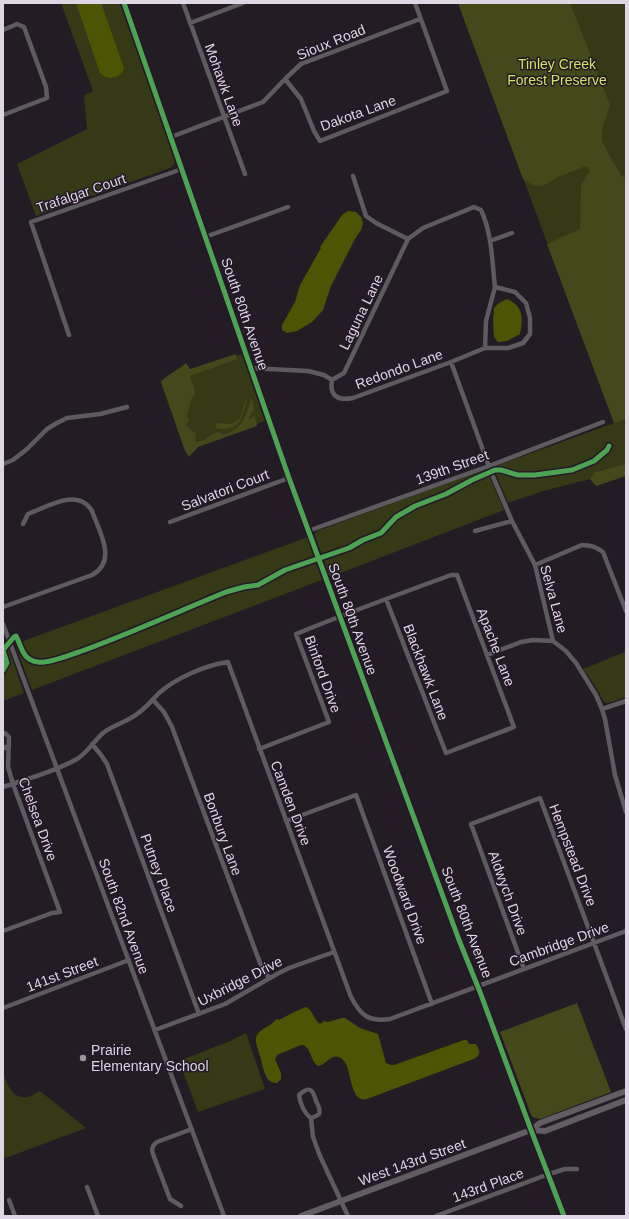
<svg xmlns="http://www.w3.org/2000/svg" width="629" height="1219" font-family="Helvetica,sans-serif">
  <rect width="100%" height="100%" fill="#231c25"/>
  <!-- green -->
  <path fill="#353916" d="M61,3H120L171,149L175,160L174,165L170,168L36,216L17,164L87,129L84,95L93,91Z
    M458,3H626V464L595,472L590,479L543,491L508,503L493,467L614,423Z
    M242,354L265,421L185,450L161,383Z
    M483,470L488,473L504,510L330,577L315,536V533L317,531Z
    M308,537L322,580L32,690L15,644Z
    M8,647L24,693L3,701V649Z
    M625,652L626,653V697L608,703L604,702L596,687L583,669Z
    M246,1033L265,1089L198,1112L179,1061L230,1041Z
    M3,1073C8,1086 14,1102 31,1096C34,1095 37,1092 40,1091L86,1128L3,1159Z"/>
  <!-- forest -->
  <path fill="#44491c" d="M458,3H544L546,5L547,3H570L610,105L602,129V141L611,158L621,175L626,179V419L614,423L547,244L580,229L581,185L590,171L586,166L558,177L543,186L532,185L523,179Z
    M236,354L237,359L190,376L191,380L194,386L195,394L191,400L187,416L189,421L185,425L196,434L195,441L197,442L205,440L213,434L218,432L223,435C245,428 244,417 252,398L254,409L248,419L255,417L257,426L198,447L189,457L185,451L161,381C169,374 178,370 186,363L190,369Z
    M246,399C246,404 245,407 243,412C242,415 242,418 240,421C235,429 224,430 216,428L215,426L218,423L230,424L240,419L244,403Z
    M626,464V476L596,486L590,479L595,472Z
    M577,1003L611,1092L540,1119L532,1117L500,1032Z"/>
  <!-- water -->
  <path fill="#4d5404" d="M76,3H101L124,68C121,78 107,82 100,73Z
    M348,211L356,212L361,217L363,223L361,230L355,239L331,286L323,310L312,322L297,331L287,333L282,330V325L295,302L300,285L321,248L320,247L342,215Z
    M507,299C524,306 523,319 520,334L507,341L498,342L494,337L493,321L494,308L499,303Z
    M306,1007C313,1010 313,1019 320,1024L324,1021L328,1022L342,1018H345L360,1028L378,1034L386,1063L391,1065H394L464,1040H467L469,1044H476C481,1052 481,1056 471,1060L367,1099C347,1104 354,1062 339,1057C331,1054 326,1065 318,1066C310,1061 312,1050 304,1045H301L277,1055L275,1059L281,1073V1079L277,1083C264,1084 263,1064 260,1056C259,1051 255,1043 256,1038C258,1028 272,1027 276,1019L279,1020L294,1012Z"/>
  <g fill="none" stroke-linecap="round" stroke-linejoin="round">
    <!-- street -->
    <path stroke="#5e5b60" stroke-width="4.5" d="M124,3L289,478L459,940L480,992L531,1130L564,1216
      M183,3L245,174
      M190,23L243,3
      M3,30L17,24L24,27L46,87L47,98L3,115
      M285,79L301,99L314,131L320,141L447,91L415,3
      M171,137L263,102L285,79L301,64L420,19
      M353,176L366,216L376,223L408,239
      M205,237L288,207
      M490,241L512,233
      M69,335L31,222L182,169
      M485,348L486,321L495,287
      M451,362L491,472L512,521L535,565L553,641L566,651L576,663L596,695L602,709L605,719L615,775L626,812
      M251,368L308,371L324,375L332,380L344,373L408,239L423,228L474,207L481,210C492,233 492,261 495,287L515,292L526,303L530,318V334L523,343L508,348H485L451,362L353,398C338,401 329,396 332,380
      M3,464L13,460L27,449L47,429L57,423L67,418L100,414L127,407
      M170,522L289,478
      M308,531L489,466L603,422
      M475,531L512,521
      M535,565L582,545C591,545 596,547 603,552L626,611
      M3,607L92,575C118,561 99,531 92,511C78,487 47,507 28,514L23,524
      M3,624L224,1216
      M487,655L521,642L533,640L553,641
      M153,700L164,712L172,727L260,963L269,978
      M602,709L626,701
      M3,734L5,733L9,737L8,767L13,784L60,912L52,913L3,931
      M92,744L101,755L107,764L199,1014
      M3,748L9,746
      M259,749L329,722L296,634C347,613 399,594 451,575H457L514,727L446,753L386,599
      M3,787C27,779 54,772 77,759C87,753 94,741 103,733C113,725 127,722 137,714C146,708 152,700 159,693C176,678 206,665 228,662L351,997C361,1016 369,1022 390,1019L626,931
      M286,821L356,795L432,1004
      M524,969L471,824L540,798L626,1029
      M3,1008L129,960
      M155,1030L225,1004L277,974L289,968L334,952
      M311,1118C314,1117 317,1116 319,1114C321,1110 318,1105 316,1101C313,1090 310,1085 299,1095C300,1103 304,1113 311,1118L313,1137L320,1156L348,1216
      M87,1187L98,1216
      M9,1200L15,1216
      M181,1206L170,1199L153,1154C151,1149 153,1145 157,1142L192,1129
      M436,1216L549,1174L565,1169H577"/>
    <!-- secondary -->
    <path stroke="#625d63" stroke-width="6" d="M531,1130L545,1131L626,1100
      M301,1216L531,1130L540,1123L626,1091"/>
    <!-- cycleway casing -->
    <g stroke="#241829" stroke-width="8">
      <path id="cycleway" d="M124,3L289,478L459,940L480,992L531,1130L564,1216
        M3,670L7,663L3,650L14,637L16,636C22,647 22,660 38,662C48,664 69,655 79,652C129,634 177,612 226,592L244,587L258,585L285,570L349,548L363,540L381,533L396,517L415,506L446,494L472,480L495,470H501L518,475H535L572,470L594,461L607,450L609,446"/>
    </g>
    <!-- cycleway -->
    <use href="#cycleway" stroke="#4ca352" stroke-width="5"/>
  </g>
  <!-- markers -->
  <circle fill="#9d95a0" stroke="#241829" stroke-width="1.5" cx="83" cy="1058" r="4"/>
  <g text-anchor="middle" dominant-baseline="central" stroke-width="3" stroke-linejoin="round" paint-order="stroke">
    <!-- street labels -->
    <g font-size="14" fill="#ded6e2" stroke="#241829">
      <text transform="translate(331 42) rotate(-22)">Sioux Road</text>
      <text transform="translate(224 85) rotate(70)">Mohawk Lane</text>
      <text transform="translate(358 113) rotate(-20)">Dakota Lane</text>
      <text transform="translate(81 193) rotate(-19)">Trafalgar Court</text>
      <text transform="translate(361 312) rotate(-64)">Laguna Lane</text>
      <text transform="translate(245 314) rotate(71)">South 80th Avenue</text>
      <text transform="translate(399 369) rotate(-20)">Redondo Lane</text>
      <text transform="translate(452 467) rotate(-20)">139th Street</text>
      <text transform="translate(225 490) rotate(-21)">Salvatori Court</text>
      <text transform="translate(554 599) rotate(75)">Selva Lane</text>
      <text transform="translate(353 619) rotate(70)">South 80th Avenue</text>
      <text transform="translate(496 647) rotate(69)">Apache Lane</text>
      <text transform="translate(426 672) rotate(69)">Blackhawk Lane</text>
      <text transform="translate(323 674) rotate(70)">Binford Drive</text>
      <text transform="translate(291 803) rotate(69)">Camden Drive</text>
      <text transform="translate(38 819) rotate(70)">Chelsea Drive</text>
      <text transform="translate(223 834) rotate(70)">Bonbury Lane</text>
      <text transform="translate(573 855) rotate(69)">Hempstead Drive</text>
      <text transform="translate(159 873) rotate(70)">Putney Place</text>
      <text transform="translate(508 893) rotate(70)">Aldwych Drive</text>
      <text transform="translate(405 895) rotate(70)">Woodward Drive</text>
      <text transform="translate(124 916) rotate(70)">South 82nd Avenue</text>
      <text transform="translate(467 922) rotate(69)">South 80th Avenue</text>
      <text transform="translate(559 944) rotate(-20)">Cambridge Drive</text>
      <text transform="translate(62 974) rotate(-21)">141st Street</text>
      <text transform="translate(240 981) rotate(-27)">Uxbridge Drive</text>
      <text transform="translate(412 1162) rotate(-20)">West 143rd Street</text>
      <text transform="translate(488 1185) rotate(-20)">143rd Place</text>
    </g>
    <!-- park labels -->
    <g font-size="14" fill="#d3e461" stroke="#241829">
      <text x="557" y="64">Tinley Creek<tspan x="557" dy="16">Forest Preserve</tspan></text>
    </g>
    <!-- poi labels -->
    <g font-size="14" fill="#ded6e2" stroke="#241829" text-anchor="start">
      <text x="91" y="1050">Prairie<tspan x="91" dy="16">Elementary School</tspan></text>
    </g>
  </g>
  <!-- border -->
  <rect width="629" height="1219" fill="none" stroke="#ded6e2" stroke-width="8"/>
</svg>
